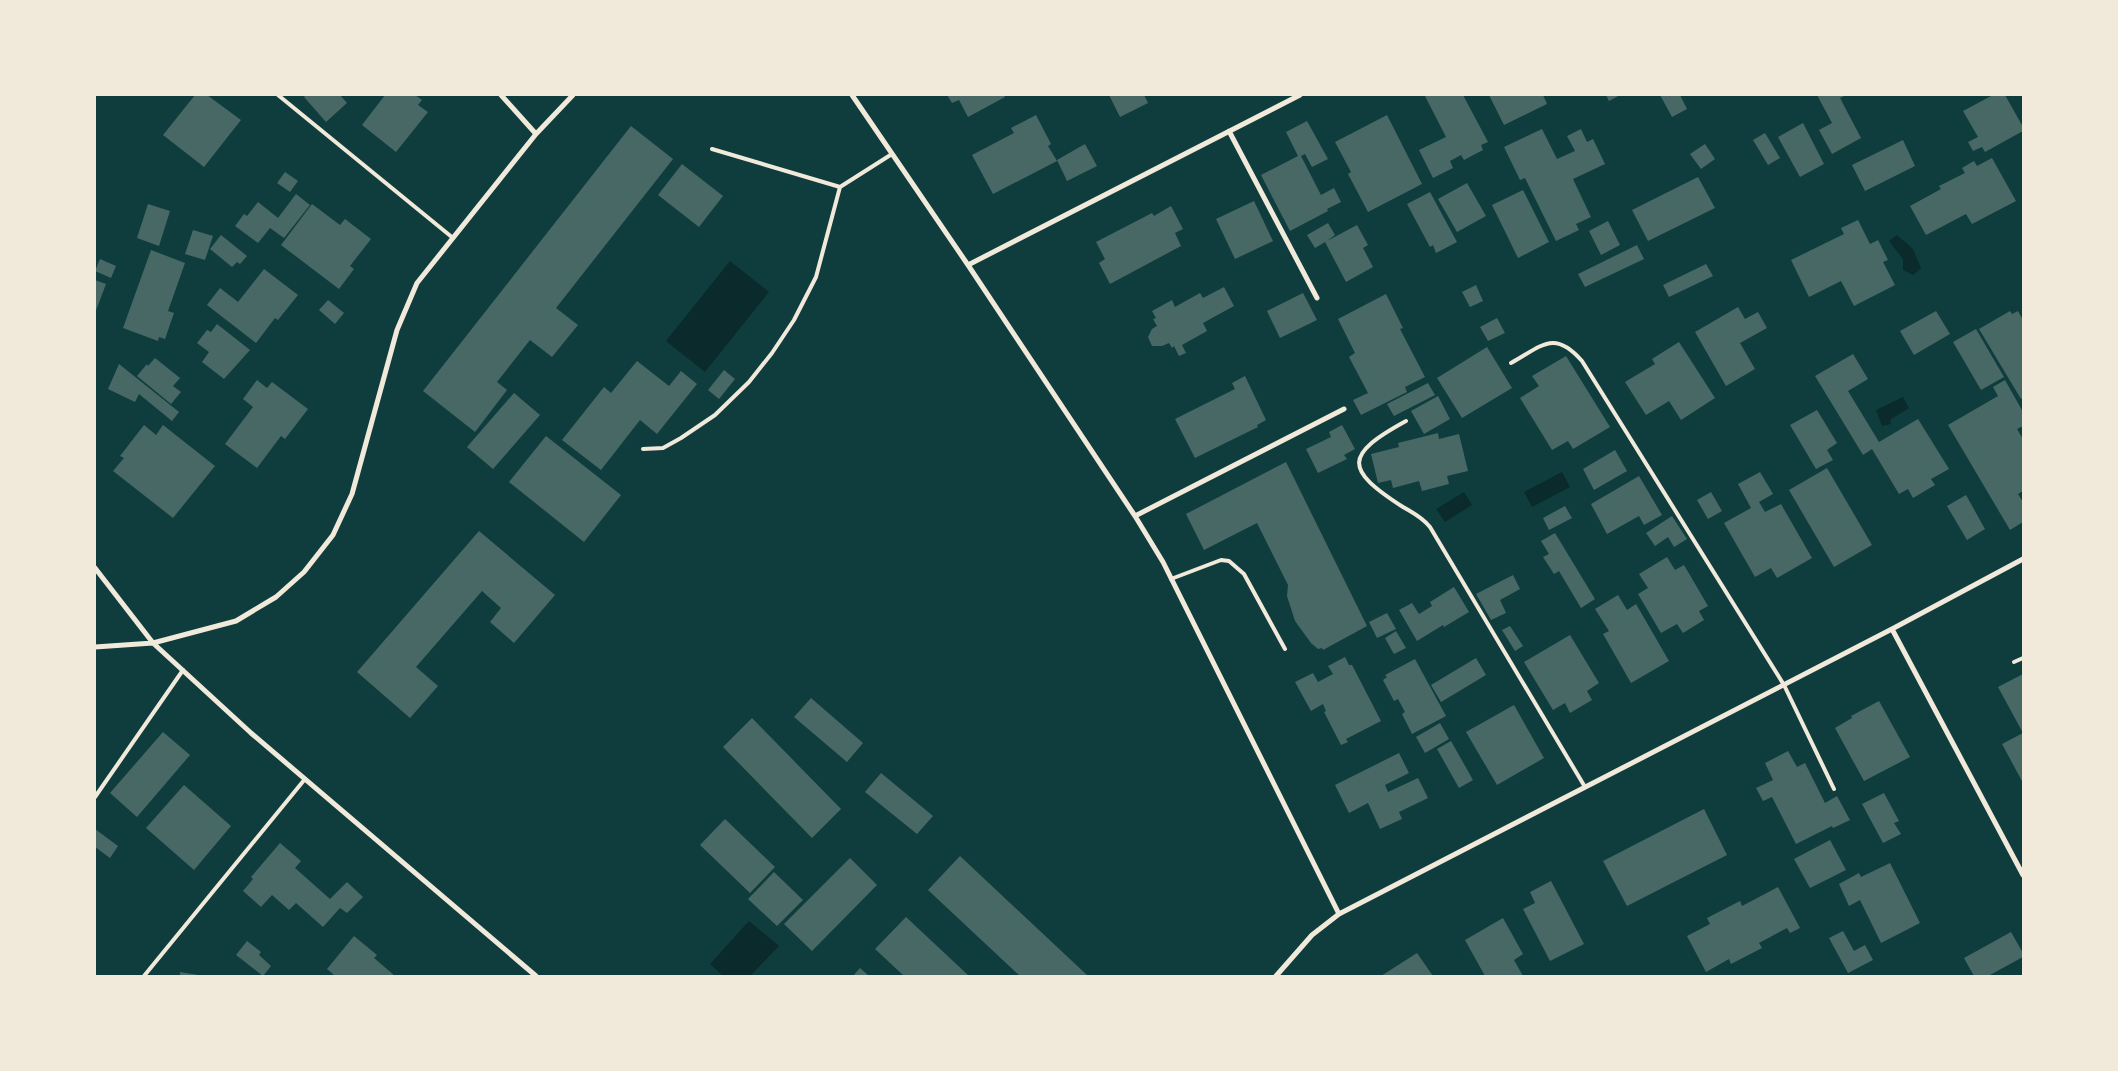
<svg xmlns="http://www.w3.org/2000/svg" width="2118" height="1071" font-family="Literata,serif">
  <rect width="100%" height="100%" fill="#0f3d3e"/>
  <!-- water -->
  <path fill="#0a2a2b" d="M1897,235L1913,249L1921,268L1913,275L1903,270V259L1889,241Z
    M730,261L769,292L705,372L666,341Z
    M1903,397L1909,408L1890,420L1891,424L1882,426L1876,410Z
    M1562,472L1570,487L1532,507L1524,492Z
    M1464,492L1472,505L1445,522L1436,509Z
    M749,921L779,946L750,976H723L710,964Z"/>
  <!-- building -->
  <path fill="#486865" d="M195,95H207L241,120L204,167L163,135Z
    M306,95H340L347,103L326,122L304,97Z
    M385,95H415L422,100L418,105L428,112L396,152L362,125Z
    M947,95H1004L1005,97L968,117L959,100L952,103Z
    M1109,95H1144L1148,103L1120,117Z
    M1427,95H1463L1488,142L1481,145L1483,150L1464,160L1461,155L1450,161L1453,168L1433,178L1419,150L1446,137L1425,96Z
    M1489,95H1543L1547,104L1504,125Z
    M1606,95H1620L1609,101Z
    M1660,95H1680L1687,109L1672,117Z
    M1817,95H1846L1840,98L1861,138L1832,154L1819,130L1832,123Z
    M1993,95H2005L2023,127V131L1985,152L1982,147L1973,151L1968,142L1978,137L1963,111Z
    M1036,115L1051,144L1048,146L1057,161L993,194L972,155L1014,133L1011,128Z
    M1387,115L1422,184L1368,212L1348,174L1351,172L1335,142Z
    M1307,121L1328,159L1312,167L1305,154L1301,156L1321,195L1334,188L1341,202L1327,209L1328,211L1290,231L1261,175L1298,156L1286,132Z
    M1803,123L1824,164L1800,177L1778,137Z
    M631,126L673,159L556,308L578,325L552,357L530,340L497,382L507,390L475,432L423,391Z
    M1542,129L1557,159L1575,151L1567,136L1581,129L1587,142L1593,139L1605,164L1573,179L1591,217L1576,224L1579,230L1556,241L1525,178L1520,180L1504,147Z
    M1765,133L1780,158L1768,165L1753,140Z
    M1903,140L1915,166L1865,191L1852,165Z
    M1085,144L1097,166L1067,181L1057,160Z
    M1705,144L1715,159L1701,169L1690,154Z
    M1992,158L2016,201L1972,224L1966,214L1926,235L1910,206L1941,189L1939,186L1965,173L1962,168L1974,161L1977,166Z
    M682,164L723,196L699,227L658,195Z
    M285,172L298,181L290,192L277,183Z
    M1698,177L1715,208L1648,241L1632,210Z
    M1467,183L1486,216L1457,232L1438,199Z
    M1523,190L1549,242L1518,258L1492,205Z
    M1430,192L1457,242L1436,253L1433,245L1430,247L1407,204Z
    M296,194L310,205L284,238L270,228L258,243L235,226L244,214L247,216L258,202L278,218Z
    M1254,201L1273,241L1235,259L1216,219Z
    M148,204L170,211L159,246L137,238Z
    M312,204L340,225L345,219L371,239L350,266L354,269L339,289L281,245Z
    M1171,206L1183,229L1175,233L1181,246L1110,284L1099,263L1105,259L1096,242L1152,213L1154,216Z
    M1858,220L1870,244L1878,240L1888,260L1883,262L1895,285L1854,306L1841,281L1809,297L1791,260L1844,234L1841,228Z
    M1608,221L1620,245L1601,255L1589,231Z
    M1328,223L1335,235L1327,241L1357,225L1368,245L1363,248L1373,267L1346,282L1325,242L1315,248L1307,235Z
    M193,230L213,236L205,260L185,254Z
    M221,235L247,256L240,264L237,262L232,267L210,249Z
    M1637,245L1644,259L1585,287L1578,274Z
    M151,250L185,263L168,311L174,313L165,339L159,337L158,341L123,328Z
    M100,259L116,266L111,278L95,271Z
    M1706,264L1713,276L1669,297L1663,285Z
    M264,269L298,295L278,320L275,318L256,343L207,305L220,288L238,302Z
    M95,280L106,284L95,313Z
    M1476,285L1483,301L1470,307L1462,292Z
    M1224,287L1234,306L1203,323L1207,331L1182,345L1186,353L1179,356L1174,346L1172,348L1169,343L1162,346H1152L1148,337L1152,329L1157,326L1153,319L1156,318L1152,311L1172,300L1175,307L1200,293L1203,298Z
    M1303,293L1317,320L1280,338L1267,311Z
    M1386,294L1403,328L1400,329L1425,377L1405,387L1407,392L1361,415L1353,400L1368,393L1349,357L1355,353L1338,319Z
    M328,300L344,313L335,324L319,310Z
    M1738,307L1745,319L1758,312L1767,328L1740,343L1755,369L1726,386L1695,332Z
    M1936,311L1950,334L1914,355L1900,331Z
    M2010,311L2012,314L2018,311L2023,320V398L2021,399L1979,329Z
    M1497,318L1505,333L1488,341L1480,327Z
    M217,324L250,350L224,379L202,362L209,352L197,343L207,330L211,332Z
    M1976,329L2004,377L1981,390L1953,342Z
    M1679,342L1715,398L1681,420L1669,401L1646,415L1625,382L1655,364L1652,359Z
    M1487,347L1512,388L1462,418L1437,378Z
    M1853,354L1868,379L1848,391L1879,442L1918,419L1949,469L1931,479L1935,485L1913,498L1908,489L1899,494L1872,449L1863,455L1815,376Z
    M1566,356L1610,427L1573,449L1568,441L1552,450L1520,398L1539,386L1532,376Z
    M155,358L180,378L173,386L181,392L171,404L137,376L147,364L148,366Z
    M637,361L669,386L681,371L697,384L657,434L640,420L601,470L562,440L604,387L611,393Z
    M119,364L179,412L172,421L139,394L135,402L108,389Z
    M724,370L735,379L719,399L708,390Z
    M1245,376L1266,420L1257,425L1258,427L1195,458L1175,419L1235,389L1232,383Z
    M257,380L267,388L272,382L308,409L285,439L281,436L257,468L225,444L253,407L243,399Z
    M2005,380L2023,412V426L2017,429L2023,439V491L2018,494L2023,502V522L2010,530L1948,425L1998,396L1993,387Z
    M1428,383L1435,395L1394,416L1387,404Z
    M514,393L540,415L493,469L467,447Z
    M1438,396L1450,419L1424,434L1411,411Z
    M1817,410L1837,443L1827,450L1833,460L1816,469L1790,425Z
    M144,425L156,435L163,425L215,466L173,518L113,471L124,458L120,456Z
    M1342,425L1355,449L1344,455L1347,459L1318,473L1306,449L1331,437L1329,432Z
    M1438,433L1439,439L1459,434L1468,471L1447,476L1449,484L1422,491L1419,481L1393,488L1391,480L1378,483L1371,454L1399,447L1398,443Z
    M546,436L621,495L584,542L509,482Z
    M1615,450L1627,471L1594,490L1583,469Z
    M1286,462L1367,626L1323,650L1322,648L1318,649L1311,643L1295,621L1287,596L1288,585L1257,523L1204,550L1186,514Z
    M1827,468L1872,545L1834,567L1789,490Z
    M1760,472L1773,494L1759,502L1765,512L1781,504L1812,558L1777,578L1771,568L1755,577L1724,523L1751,508L1738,484Z
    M1639,476L1662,515L1644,525L1639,516L1607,534L1591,504Z
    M1711,492L1722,511L1708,519L1697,500Z
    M1966,495L1985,529L1967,540L1947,506Z
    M1565,506L1572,518L1549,530L1543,518Z
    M1672,516L1687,539L1674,547L1668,537L1655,546L1646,533Z
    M479,531L555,595L514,643L490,622L501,608L482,591L416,667L438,686L410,718L357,672Z
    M1555,533L1595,599L1581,608L1559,571L1554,574L1543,557L1549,554L1541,541Z
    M1667,557L1675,570L1684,565L1708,606L1699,611L1704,620L1683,633L1677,624L1661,633L1638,594L1648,588L1639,574Z
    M1513,575L1520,589L1500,600L1506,613L1491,620L1476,594Z
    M1454,587L1469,612L1444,627L1443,625L1417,641L1399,610L1412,603L1419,614L1432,606L1430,602Z
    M1618,595L1627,610L1636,604L1669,661L1631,683L1603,634L1609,631L1595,609Z
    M1387,613L1396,629L1377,638L1369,622Z
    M1510,626L1523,646L1515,651L1502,630Z
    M1396,631L1406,648L1394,654L1385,638Z
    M1570,635L1599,683L1587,691L1592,700L1570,713L1565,703L1553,710L1524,662Z
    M1345,657L1349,665H1352L1381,721L1346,739L1348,742L1341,745L1324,712L1326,711L1323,704L1311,711L1295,682L1313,673L1318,682L1333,674L1328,666Z
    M1476,658L1486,675L1441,702L1431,685Z
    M1415,659L1446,716L1412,734L1402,714L1405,712L1398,699L1394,701L1383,680L1387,677L1385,675Z
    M2023,674V783L2002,744L2023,733L1998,687Z
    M811,698L863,743L847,762L794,717Z
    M1879,701L1910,757L1864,781L1835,728L1852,718L1851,716Z
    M1514,705L1544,758L1497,785L1466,732Z
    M752,718L841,809L812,838L723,747Z
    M1440,723L1449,739L1425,753L1416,737Z
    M163,732L190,755L137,817L110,793Z
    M1451,741L1473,780L1459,788L1437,749Z
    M1788,751L1797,767L1805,763L1825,803L1837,796L1850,820L1833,828L1832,826L1796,844L1772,797L1763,801L1756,788L1773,780L1765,763Z
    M1399,753L1409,773L1385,785L1388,792L1418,778L1428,798L1399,812L1402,819L1380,829L1368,803L1349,813L1335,785Z
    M881,773L933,816L917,834L865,792Z
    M184,785L231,826L194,870L146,828Z
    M1884,793L1899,821L1894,823L1901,834L1883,843L1862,804Z
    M1704,809L1727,855L1627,906L1603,861Z
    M725,819L775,867L750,893L700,845Z
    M95,829L118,846L110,858L95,847Z
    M1830,840L1846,870L1810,888L1794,859Z
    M280,843L301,861L295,868L330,899L347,882L363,897L347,913L340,908L323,927L296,903L289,910L272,895L261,907L243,891L253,879L251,877Z
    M960,856L1088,976H1020L928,890Z
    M850,858L877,885L812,951L784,924Z
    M1890,863L1920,923L1881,943L1860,900L1849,906L1839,884L1859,873L1861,877Z
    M774,872L803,900L777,926L748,899Z
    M1551,881L1584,944L1550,961L1523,909L1535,903L1530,892Z
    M1778,887L1800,928L1790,933L1787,928L1759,943L1762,948L1731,964L1729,959L1706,972L1687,936L1710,924L1707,918L1740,901L1742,906Z
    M906,917L969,976H904L875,949Z
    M1503,918L1523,954L1514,960L1523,976H1485L1465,940Z
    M1843,931L1854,951L1865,945L1873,960L1848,973L1829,938Z
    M2011,932L2023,953V957L1988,976H1974L1964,958Z
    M354,936L377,955L374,958L395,976H335L327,969Z
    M247,941L261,952L259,955L271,966L263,976L236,955Z
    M1417,953L1433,976H1381Z
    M860,968L869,976H853Z
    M180,972L198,975V976H180Z"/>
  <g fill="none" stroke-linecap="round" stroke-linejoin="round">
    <!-- service -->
    <path stroke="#f1e9da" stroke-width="4" d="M278,95L453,238
      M712,149L840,187
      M1511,363C1542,346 1554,329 1582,361L1784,685L1834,789
      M1406,421C1344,455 1344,469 1403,507C1413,513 1422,517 1430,527L1585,787
      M643,449L663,448L681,438L715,415L749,382L772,353L794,320L816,277L840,187L892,154
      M1171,579L1221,560L1229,561L1244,574L1285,649
      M2014,662L2023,658
      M95,797L183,670
      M144,976L305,779"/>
    <!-- minor -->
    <path stroke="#f1e9da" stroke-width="5" d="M501,95L536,134
      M852,95L968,265L1135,516L1163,562L1339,914
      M1229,131L1317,298
      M968,265L1300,95
      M1135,516L1344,409
      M95,568L153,643L251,733L536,976
      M1892,629L2023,875
      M95,647L153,643L236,621L276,597L304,572L333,535L352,494L397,330L417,283L536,134L573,95
      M1276,976L1312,935L1339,914L1892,629L2023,559"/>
  </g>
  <!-- border -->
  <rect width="2118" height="1071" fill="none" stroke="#f1e9da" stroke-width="192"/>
</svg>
